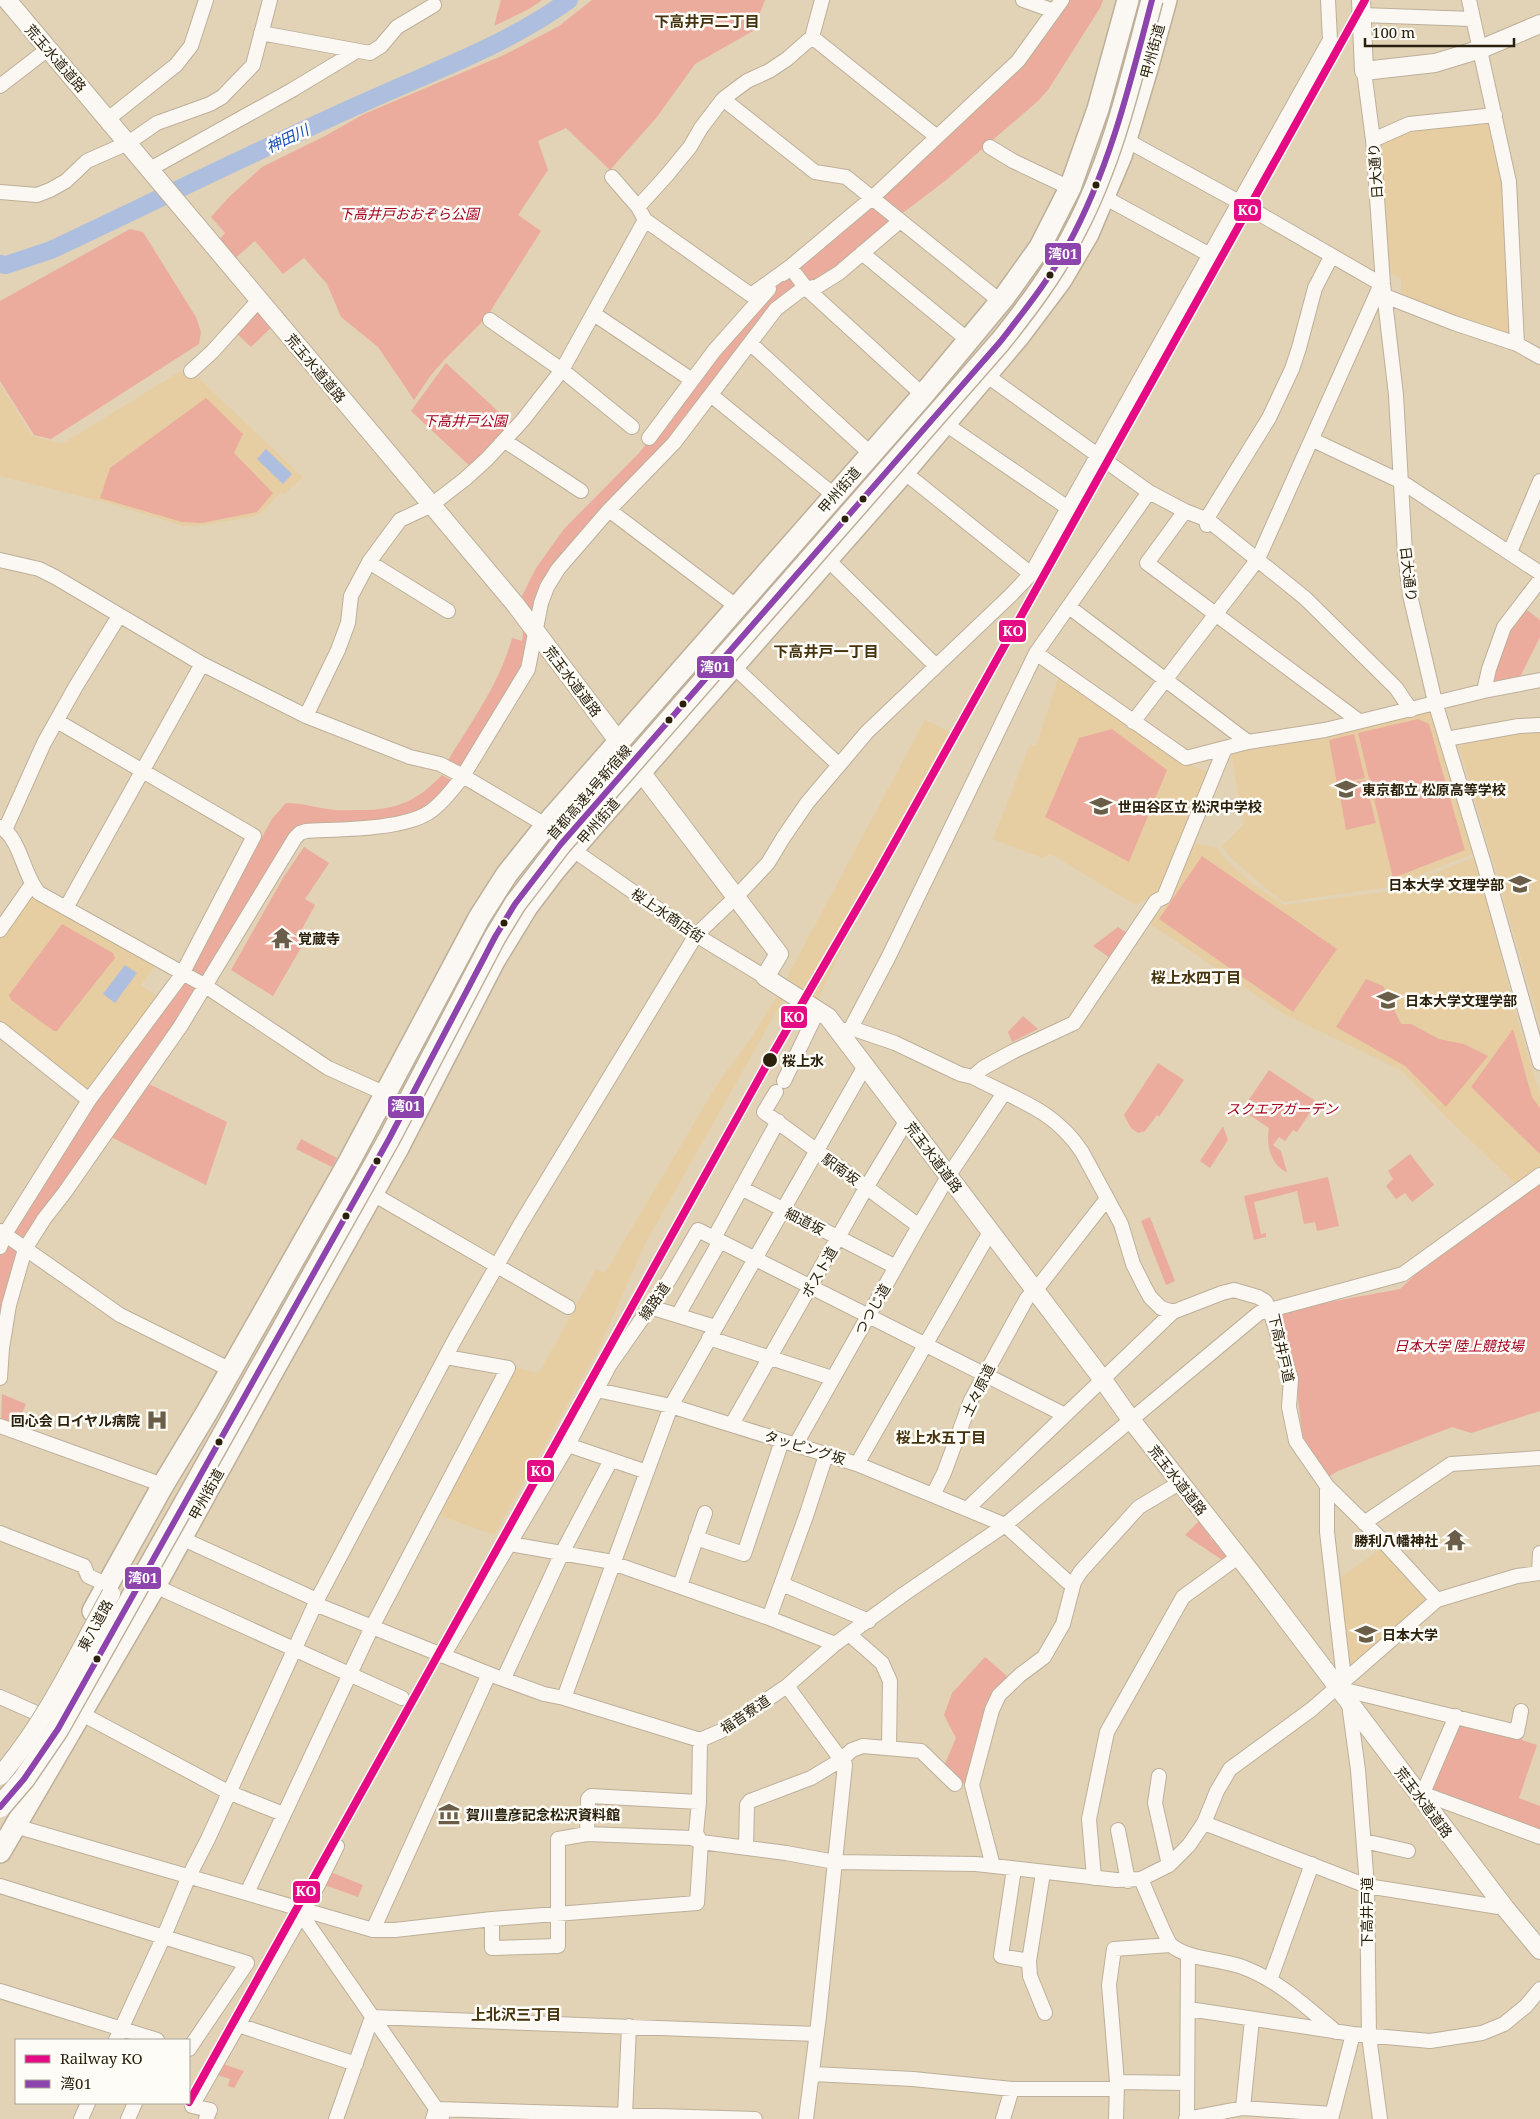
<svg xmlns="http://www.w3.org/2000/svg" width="1540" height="2119" font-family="'Noto Serif','Noto Sans JP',serif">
  <rect width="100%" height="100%" fill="#e2d2b6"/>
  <!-- built -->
  <path fill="#e6cea2" d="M1487,123L1492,125L1503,186L1513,334L1509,336L1401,296V278L1390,273L1377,143L1412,131Z
    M191,371L303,477L284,494L281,492L261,513L251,517L197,526H184L108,503L0,476V384L32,436L62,444L179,372Z
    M1059,676L1184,765L1189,764L1209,773L1159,893L1135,905L1051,854L1042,858L993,839L1030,744L1036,746Z
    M1430,709L1475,853L1389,887L1284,902L1270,892L1228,855L1222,846L1244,824L1231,754Z
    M925,720L958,736L848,936L812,1012L784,998L645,1244L600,1346L494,1535L436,1514L513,1367L539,1373L596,1269L605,1273L718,1083L751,1038L778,994Z
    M1519,732H1540V1023L1459,746Z
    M1193,843L1218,848L1224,858L1250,882L1284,905L1390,891L1475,857L1518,1022L1540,1095V1167L1517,1185L1446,1117L1401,1070L1284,1014L1149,923L1169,901Z
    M33,893L157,963L141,985L157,996L91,1094L0,1025V936Z
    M1383,1547L1427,1597L1426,1605L1351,1665L1346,1663L1339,1579Z"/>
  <!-- green -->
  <path fill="#ebac9e" d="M501,0H542L529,9L494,26Z
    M592,0H765L753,31L695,64L657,117L610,170L566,128L538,141L548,170L518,215L541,231L486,318L444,360L431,375L414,400L378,347L341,317L327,284L304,258L283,274L255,241L232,261L217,242L225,233L211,217L229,197L262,167L325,136L364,114L504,55L559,26Z
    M1065,0H1103L1100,8L1048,90L1038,101L945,181L904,212L897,214L880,199L982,100Z
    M874,205L891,219L836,270L808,284L795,265Z
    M130,229L143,232L196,317L201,332L199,344L51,439L34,435L0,381V301Z
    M792,274L801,286L696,412L611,503L534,617L520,600L536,568L564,529L639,453L767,294Z
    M259,305L275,324L251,347L235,332Z
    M446,363L516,428L474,470L411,411Z
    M206,398L243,434L234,453L273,493L257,512L202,523L182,522L100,498L110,468Z
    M1523,607L1540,620V637L1518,681L1489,685L1506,631Z
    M524,627L531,637L527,659L464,770L447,762C471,722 500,683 512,638L522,641Z
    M1418,719L1429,724L1465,850L1393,878L1358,733Z
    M1112,729L1167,770L1129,862L1045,817L1079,738Z
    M1354,734L1365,778L1337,784L1329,740Z
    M442,775L455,782L442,797L409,816L310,827L205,983L187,971L272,819L286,803C302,803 313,807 328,809C337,811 346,810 355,810C394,811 415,803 442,775Z
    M1365,780L1376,823L1346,830L1338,785Z
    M304,847L329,863L305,899L315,905L302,929L309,934L273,996L231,970L283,878Z
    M1202,856L1337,949L1293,1012L1159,919Z
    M62,924L113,953L115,958L57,1031H54L11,1000L9,995Z
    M1118,927L1127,933L1110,958L1093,946Z
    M181,976L199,987L25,1249L10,1227Z
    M1366,979L1383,986L1401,1024H1411L1439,1039L1464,1044L1488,1056L1446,1107L1405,1066L1336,1027Z
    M1023,1016L1038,1029L1012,1042L1008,1032Z
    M1513,1029L1532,1097L1540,1108V1154L1471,1087Z
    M1158,1063L1184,1080L1159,1117L1157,1115L1145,1131L1138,1133L1131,1128L1124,1115Z
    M1269,1070L1317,1102L1297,1132L1293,1130L1285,1141L1279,1137L1273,1145L1281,1151L1287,1172C1270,1165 1266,1144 1269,1128L1242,1110Z
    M147,1083L227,1122L206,1185L109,1136Z
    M1223,1126L1228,1140L1210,1168L1200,1161Z
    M301,1139L337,1158L332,1167L296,1149Z
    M1410,1154L1434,1185L1412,1202L1405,1193L1396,1199L1386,1186L1393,1179L1388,1171Z
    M1328,1177L1339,1226L1317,1231L1315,1222L1304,1224L1297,1191L1254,1202L1261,1234L1266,1233V1237L1254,1240L1244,1196Z
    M1540,1183V1411L1471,1433L1452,1427L1338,1471L1327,1478L1303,1440L1295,1375L1275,1312L1400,1289L1415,1275Z
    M1150,1217L1175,1281L1166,1285L1141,1221Z
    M5,1239L21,1253L0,1353V1253Z
    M2,1394L26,1404L15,1429L1,1424Z
    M1199,1521L1212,1540L1216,1538L1229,1554L1222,1560L1185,1535Z
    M985,1657L1007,1676L993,1694L987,1710L965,1784L959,1782L943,1768L956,1738L944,1715L952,1693Z
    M1457,1718L1522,1737V1740L1537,1745L1519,1798L1540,1806V1835L1428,1793Z
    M328,1871L363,1885L358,1897L322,1884Z
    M220,2063L244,2071L234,2088L228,2086L230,2079L214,2074Z"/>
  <!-- water -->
  <path fill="#adbedf" d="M266,449L292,474L283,484L257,459Z
    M125,965L137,973L115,1003L103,994Z"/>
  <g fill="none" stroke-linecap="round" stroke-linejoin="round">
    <!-- river -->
    <path stroke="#adbedf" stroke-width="18" d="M0,264L6,265L51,250C155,201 258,150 363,103C433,71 507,45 569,0"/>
    <!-- minor casing -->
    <g stroke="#bdb09a" stroke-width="16">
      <path id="minor" d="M1023,0L1054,11
        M1469,0L1509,182L1517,344
        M1362,15L1473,19
        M261,33L370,53L381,46L397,27L434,5
        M812,37L937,137
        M1364,71L1373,140L1383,284L1396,395L1405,554L1410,595L1435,702L1484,864L1540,1063
        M0,86L48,49
        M723,99L815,172L846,177L1000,301
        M108,119L176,65L191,46L206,0
        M1126,140L1239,202L1381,284
        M1373,140L1409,124L1495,115
        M990,147L1013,161L1070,188
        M150,169L292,90L355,52
        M612,177L638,207L645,220L751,295L790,267L872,198L988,89L1018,61L1062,0
        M0,192L37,195L50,190L66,181L87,161L128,143L157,123L210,104L222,97L253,65L270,0
        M1104,197L1210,255
        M638,207L667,175L690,147L701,128L723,99L747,81L769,71L787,59L812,37L822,0
        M862,253L968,340
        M783,274L790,267L806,288L923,395
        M1385,296L1454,323L1517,344L1540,357
        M594,314L692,380
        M490,320L562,370L632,427
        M750,343L871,454
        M191,371L212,352L259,300
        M986,375L1149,492L1185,511L1208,520L1305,598L1396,688L1411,710
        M711,395L835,496
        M944,423L1068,508
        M649,438L714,351L769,289
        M1313,440L1402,482L1540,573
        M505,441L581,491
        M904,472L1031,574
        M609,510L736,606
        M1185,511L1147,563L1359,721
        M1207,525L1209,515L1269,418L1292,369L1299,348L1315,288L1331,257
        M1510,552L1540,481
        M827,559L935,665
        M0,560L39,569L55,577L202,664L306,716L410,757L440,764L463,776L537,820L579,854L629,889L696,935L765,977
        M369,562L448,611
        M1069,607L1248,742
        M1036,653L1186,758L1248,742L1325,730L1484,691L1540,680
        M733,666L839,765
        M1484,691L1489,669L1504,627L1540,580
        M306,716L338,650L348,623L351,596L369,562L400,520L430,506L465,479L487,459L523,420L562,370L645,220
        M1133,722L1258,559L1381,284H1383
        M1446,739L1519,726L1540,725
        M0,827C21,838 23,876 39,893L204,985L328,1068L386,1094
        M5,830L44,743L76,686L119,616
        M66,908L202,664
        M0,930L32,884
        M851,1028L888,958L1036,653L1149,492
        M0,1029L89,1100
        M840,1032L851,1028L895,1043L960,1074L973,1077C1016,1100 1054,1109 1082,1152L1121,1224L1133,1264L1144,1286L1150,1297L1161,1308L1173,1312L1222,1293L1234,1290L1258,1297L1265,1301L1270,1310L1291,1379L1289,1407L1296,1441L1327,1486L1383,1541L1437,1600
        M973,1077L983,1068L1012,1052L1074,1023L1156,901L1164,897L1225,748
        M784,1081L818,1010
        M776,1092L764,1112L919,1226
        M741,1188L896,1267
        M373,1194L568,1307
        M0,1231L120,1315L231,1370
        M714,1238L778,1121
        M0,1247L5,1234L89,1100L181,976L254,836L57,721
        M650,1307L715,1327
        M678,1315L720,1241
        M709,1338L832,1378
        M0,1378L2,1348L9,1305L25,1249L44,1219L65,1192L180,1027L295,838L300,833L306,831C339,829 400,830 428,813C441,805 454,788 463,776L528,669L541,603L547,587L558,569L609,510L674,443L776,309L801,290L818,286L839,273L900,221
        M597,1390L671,1406L857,1464L1005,1525L1068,1582
        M732,1424L866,1188L907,1120
        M0,1426L163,1485
        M796,1444L919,1226L949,1175L1004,1093
        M568,1445L647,1472
        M857,1464L990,1232
        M1327,1486V1532L1344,1679
        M933,1495L944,1473L971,1400L1027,1298L1035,1291L1106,1200
        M967,1509L1173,1312
        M1364,1523L1451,1464L1540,1458
        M0,1533L84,1566L88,1576L108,1585
        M181,1538L317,1600
        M696,1538L744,1554L782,1441
        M510,1544L607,1561L769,1618L835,1644
        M1539,1573L1540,1553
        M782,1584L869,1621
        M155,1586L402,1698
        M680,1586L705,1513
        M315,1604L489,1674L544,1694L564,1698L700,1740L721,1731L787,1686L835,1644L904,1594L1005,1525L1259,1313L1403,1274L1540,1175
        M769,1618L806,1516L826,1455
        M849,1634L882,1663L890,1681L889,1748
        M443,1656L568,1445L609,1366L669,1280L698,1230L1065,1415
        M504,1678L562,1553L611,1460
        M787,1686L845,1765L819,2016L806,2119
        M1337,1688L1517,1732L1521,1711
        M0,1697L52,1720
        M564,1698L671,1406L865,1066
        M1349,1704L1358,1770L1367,1886L1369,2036L1380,2119
        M82,1714L228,1792L283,1814
        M1159,1776L1155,1803L1169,1865
        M1416,1791L1540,1837
        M1423,1793L1456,1716
        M1204,1823L1367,1886L1505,1908
        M15,1826L373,1930H395L492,1919L697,1903L701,1842L696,1833L699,1802L700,1740
        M1118,1830L1128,1881
        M587,1834L588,1799L591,1796L699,1802
        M1364,1841L1408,1851
        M746,1847L747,1805L750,1801L811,1778L841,1760L852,1750L863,1746L921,1751L955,1784
        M993,1866L972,1785L992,1710L999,1695L1020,1675L1044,1657L1063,1624L1074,1582L1081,1571L1139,1507L1181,1482
        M1014,1869L1001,1956L1029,1961
        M1043,1873L1029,1961L1030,1976L1045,2013
        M1094,1878L1089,1819L1107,1732L1183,1597L1238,1557
        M1141,1879C1146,1890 1166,1940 1171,1945C1188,1960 1223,1959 1245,1968C1279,1981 1308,2008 1336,2032
        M0,1886L247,1963L189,2049
        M247,1893L372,1627L508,1368L446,1357
        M303,1910L308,1924L442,2117
        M492,1919V1948L558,1946V1839L587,1834L692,1838L701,1842L786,1853L835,1862L976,1864L1116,1880L1141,1879L1169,1865L1189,1845L1204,1823L1217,1791L1230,1769L1312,1709L1437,1600L1517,1576L1540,1573
        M373,1930L489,1674
        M1270,1980L1312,1864
        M0,1991L157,2040
        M1189,2009L1353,2034L1430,2041L1482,2033L1504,2024L1526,2006L1540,1989
        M372,2017L817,2034
        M238,2025L356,2064
        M116,2040L164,1936L189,1876L208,1839L317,1600L455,1339L520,1225L696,935L736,897L768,863L783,838L807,803L867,732L1011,595L1031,574L1330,40L1328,0
        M813,2074L913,2079L1012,2089H1117
        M1117,2082L1187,2083
        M1243,2108L1252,2019
        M625,2115L629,2026
        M1187,2118L1188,1954
        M81,2119L88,2103
        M128,2119L135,2103
        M206,2119L210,2110L192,2106L318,1885L337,1846
        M336,2119L372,2017
        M433,2119L436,2109L755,2119
        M1003,2119L1012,2089
        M1116,2119L1117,2082L1109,1985L1114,1949L1170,1945
        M1186,2119L1243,2108L1332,2114
        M1331,2119L1353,2034"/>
    </g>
    <!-- major casing -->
    <g stroke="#bdb09a" stroke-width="20">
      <path id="major" d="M7,0L515,604L619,742
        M1361,0L1364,71L1435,63L1481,49L1540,24
        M641,772L779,954L765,977L828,1017L1103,1380L1132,1421L1253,1575L1505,1908L1540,1950"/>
    </g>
    <!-- highway casing -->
    <g stroke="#bdb09a" stroke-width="24">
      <path id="highway" d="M93,1611L163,1485L207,1412L349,1162L479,918L507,874L551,819L923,395L1005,296L1040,247L1070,188L1098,109L1128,0
        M0,1852L155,1586L274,1369L398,1148L494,961L527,907L555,870L600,818L904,472L1019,336L1061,280L1088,234L1121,156L1147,69L1166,0"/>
    </g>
    <!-- minor -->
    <use href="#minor" stroke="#fbf8f4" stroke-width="14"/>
    <!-- major -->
    <use href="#major" stroke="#fbf8f4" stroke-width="18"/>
    <!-- highway -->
    <use href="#highway" stroke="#fbf8f4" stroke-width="21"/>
    <!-- major-bridge casing -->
    <g stroke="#bdb09a" stroke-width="20" stroke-linecap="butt">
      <path id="major-bridge" d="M0,1776C46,1722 77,1656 111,1594"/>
    </g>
    <!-- highway-bridge casing -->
    <g stroke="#bdb09a" stroke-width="24" stroke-linecap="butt">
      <path id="highway-bridge" d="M0,1807L24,1779L58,1729L389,1139L495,937L515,904L561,844L1000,342C1028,307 1055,271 1075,231C1113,159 1131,78 1152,0"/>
    </g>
    <!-- major-bridge -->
    <use href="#major-bridge" stroke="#fbf8f4" stroke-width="18"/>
    <!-- highway-bridge -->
    <use href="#highway-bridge" stroke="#fbf8f4" stroke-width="21"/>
    <!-- bus-1 casing -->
    <g stroke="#fefcf7" stroke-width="10">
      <path id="bus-1" d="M0,1807L24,1779L58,1729L389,1139L495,937L515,904L561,844L1000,342C1024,311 1049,280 1068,245C1110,168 1130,84 1152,0"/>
    </g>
    <!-- bus-1 -->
    <use href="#bus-1" stroke="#8e44ad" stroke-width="6"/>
    <!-- rail-1 casing -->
    <g stroke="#fefcf7" stroke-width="11">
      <path id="rail-1" d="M189,2102L771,1057L877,874L1365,0"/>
    </g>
    <!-- rail-1 -->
    <use href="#rail-1" stroke="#e50b84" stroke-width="8"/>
  </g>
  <!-- icons -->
  <defs>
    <g id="school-bare" transform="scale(1.725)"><path d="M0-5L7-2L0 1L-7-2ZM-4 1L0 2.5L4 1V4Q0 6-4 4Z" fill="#6a5e48" stroke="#fefcf7" stroke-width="2.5" paint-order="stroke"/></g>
    <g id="university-bare" transform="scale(1.725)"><path d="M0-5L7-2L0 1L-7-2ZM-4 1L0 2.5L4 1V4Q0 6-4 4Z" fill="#6a5e48" stroke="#fefcf7" stroke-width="2.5" paint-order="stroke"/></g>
    <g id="temple-bare" transform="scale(1.725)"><path d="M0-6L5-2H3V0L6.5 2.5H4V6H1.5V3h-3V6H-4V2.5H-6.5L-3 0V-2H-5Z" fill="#6a5e48" stroke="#fefcf7" stroke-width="2.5" paint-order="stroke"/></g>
    <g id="hospital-bare" transform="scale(1.725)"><path d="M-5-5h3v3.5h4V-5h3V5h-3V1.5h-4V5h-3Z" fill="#6a5e48" stroke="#fefcf7" stroke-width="2.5" paint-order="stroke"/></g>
    <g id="museum-bare" transform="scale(1.725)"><path d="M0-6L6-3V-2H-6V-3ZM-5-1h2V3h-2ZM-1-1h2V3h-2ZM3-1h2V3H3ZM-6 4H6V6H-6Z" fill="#6a5e48" stroke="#fefcf7" stroke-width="2.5" paint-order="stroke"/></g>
  </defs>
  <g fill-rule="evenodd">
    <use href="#school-bare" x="1346" y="789"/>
    <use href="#school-bare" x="1101" y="806"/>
    <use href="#university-bare" x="1520" y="884"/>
    <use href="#temple-bare" x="282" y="938"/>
    <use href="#university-bare" x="1388" y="1000"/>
    <use href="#hospital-bare" x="157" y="1420"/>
    <use href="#temple-bare" x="1455" y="1540"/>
    <use href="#university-bare" x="1366" y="1634"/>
    <use href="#museum-bare" x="449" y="1814"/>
  </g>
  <!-- markers -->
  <g fill="#2a200c" stroke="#fefcf7" stroke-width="2">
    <circle cx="1096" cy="185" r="4.5"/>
    <circle cx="1050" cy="275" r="4.5"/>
    <circle cx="863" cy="499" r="4.5"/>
    <circle cx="845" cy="519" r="4.5"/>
    <circle cx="683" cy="704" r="4.5"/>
    <circle cx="669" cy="720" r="4.5"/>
    <circle cx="504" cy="923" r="4.5"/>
    <circle cx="770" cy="1060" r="8"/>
    <circle cx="377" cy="1161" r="4.5"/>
    <circle cx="346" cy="1216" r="4.5"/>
    <circle cx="219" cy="1442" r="4.5"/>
    <circle cx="97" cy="1659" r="4.5"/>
  </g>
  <g text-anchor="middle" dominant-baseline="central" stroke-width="5" stroke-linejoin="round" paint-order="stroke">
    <!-- street labels -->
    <g font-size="14" fill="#2a200c" stroke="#fefcf7">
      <text transform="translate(1152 51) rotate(-75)">甲州街道</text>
      <text transform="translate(56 58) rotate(49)">荒玉水道道路</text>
      <text transform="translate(1375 171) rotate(-94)">日大通り</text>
      <text transform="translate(316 368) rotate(50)">荒玉水道道路</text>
      <text transform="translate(839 490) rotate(-49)">甲州街道</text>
      <text transform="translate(1409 574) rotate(83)">日大通り</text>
      <text transform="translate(573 681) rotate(53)">荒玉水道道路</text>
      <text transform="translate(589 792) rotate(-49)">首都高速4号新宿線</text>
      <text transform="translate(598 821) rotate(-49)">甲州街道</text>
      <text transform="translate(668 915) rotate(34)">桜上水商店街</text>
      <text transform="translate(934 1157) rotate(53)">荒玉水道道路</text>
      <text transform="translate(841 1169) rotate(36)">駅南坂</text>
      <text transform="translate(805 1221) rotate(27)">細道坂</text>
      <text transform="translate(819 1272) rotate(-60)">ポスト道</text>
      <text transform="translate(654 1301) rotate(-55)">線路道</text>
      <text transform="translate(872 1309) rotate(-60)">つつじ道</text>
      <text transform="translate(1282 1348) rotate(77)">下高井戸道</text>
      <text transform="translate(978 1390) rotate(-64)">土々原道</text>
      <text transform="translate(805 1447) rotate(17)">タッピング坂</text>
      <text transform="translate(1178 1480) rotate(52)">荒玉水道道路</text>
      <text transform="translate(206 1494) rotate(-61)">甲州街道</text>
      <text transform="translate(95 1625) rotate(-61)">東八道路</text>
      <text transform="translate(745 1714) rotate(-34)">福音寮道</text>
      <text transform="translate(1424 1802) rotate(53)">荒玉水道道路</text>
      <text transform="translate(1366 1912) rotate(-90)">下高井戸道</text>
    </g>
    <!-- park labels -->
    <g font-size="14" font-style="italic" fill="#a10021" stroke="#fefcf7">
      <text x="409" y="213">下高井戸おおぞら公園</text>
      <text x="465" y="420">下高井戸公園</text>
      <text x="1282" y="1108">スクエアガーデン</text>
      <text x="1459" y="1345">日本大学 陸上競技場</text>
    </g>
    <!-- poi labels -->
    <g font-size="14" font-weight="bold" fill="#2a200c" stroke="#fefcf7" text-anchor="start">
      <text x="1362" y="789">東京都立 松原高等学校</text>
      <text x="1118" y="806">世田谷区立 松沢中学校</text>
      <text x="1504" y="884" text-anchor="end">日本大学 文理学部</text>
      <text x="298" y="938">覚蔵寺</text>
      <text x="1405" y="1000">日本大学文理学部</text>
      <text x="140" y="1420" text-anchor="end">回心会 ロイヤル病院</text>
      <text x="1438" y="1540" text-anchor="end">勝利八幡神社</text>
      <text x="1382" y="1634">日本大学</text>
      <text x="466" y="1814">賀川豊彦記念松沢資料館</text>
    </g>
    <!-- stop labels -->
    <g font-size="14" font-weight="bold" fill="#2a200c" stroke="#fefcf7" text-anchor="start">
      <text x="782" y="1060">桜上水</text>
    </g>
    <!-- neighbourhood labels -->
    <g font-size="15" font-weight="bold" fill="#44330e" stroke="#fefcf7">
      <text x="707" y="21">下高井戸二丁目</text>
      <text x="826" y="651">下高井戸一丁目</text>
      <text x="1196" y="977">桜上水四丁目</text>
      <text x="941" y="1437">桜上水五丁目</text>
      <text x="516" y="2014">上北沢三丁目</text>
    </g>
    <!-- water labels -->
    <g font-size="15" font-style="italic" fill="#164db9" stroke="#fefcf7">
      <text transform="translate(287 138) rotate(-25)">神田川</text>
    </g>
  </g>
  <g stroke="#fefcf7" stroke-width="2">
    <rect x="1233" y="198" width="29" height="24" rx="5" fill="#e50b84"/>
    <rect x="1044" y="242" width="38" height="24" rx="5" fill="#8e44ad"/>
    <rect x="998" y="619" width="29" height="24" rx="5" fill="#e50b84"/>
    <rect x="696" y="655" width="39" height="24" rx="5" fill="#8e44ad"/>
    <rect x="780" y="1005" width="28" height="24" rx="5" fill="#e50b84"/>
    <rect x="387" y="1095" width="38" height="24" rx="5" fill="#8e44ad"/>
    <rect x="526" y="1459" width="29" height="24" rx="5" fill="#e50b84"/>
    <rect x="124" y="1566" width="38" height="24" rx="5" fill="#8e44ad"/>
    <rect x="292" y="1880" width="29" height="24" rx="5" fill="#e50b84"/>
  </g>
  <g font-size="14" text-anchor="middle" font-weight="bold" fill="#fff">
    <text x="1248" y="215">KO</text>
    <text x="1063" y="259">湾01</text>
    <text x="1013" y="636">KO</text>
    <text x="715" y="672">湾01</text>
    <text x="794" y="1022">KO</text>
    <text x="406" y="1111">湾01</text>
    <text x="541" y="1476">KO</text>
    <text x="143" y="1583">湾01</text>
    <text x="306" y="1896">KO</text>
  </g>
  <!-- legend -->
  <rect x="15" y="2039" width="175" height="65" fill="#fefcf7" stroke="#a9a499"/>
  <rect x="25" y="2055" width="25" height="8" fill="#e50b84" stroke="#a9a499"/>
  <text x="60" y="2064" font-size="15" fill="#2a200c">Railway KO</text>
  <rect x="25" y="2080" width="25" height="8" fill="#8e44ad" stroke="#a9a499"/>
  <text x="60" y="2089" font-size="15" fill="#2a200c">湾01</text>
  <!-- scale -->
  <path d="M1365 38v8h149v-8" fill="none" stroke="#2a200c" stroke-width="2.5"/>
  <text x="1372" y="38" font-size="15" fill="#2a200c" stroke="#fefcf7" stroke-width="4" paint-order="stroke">100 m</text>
</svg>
